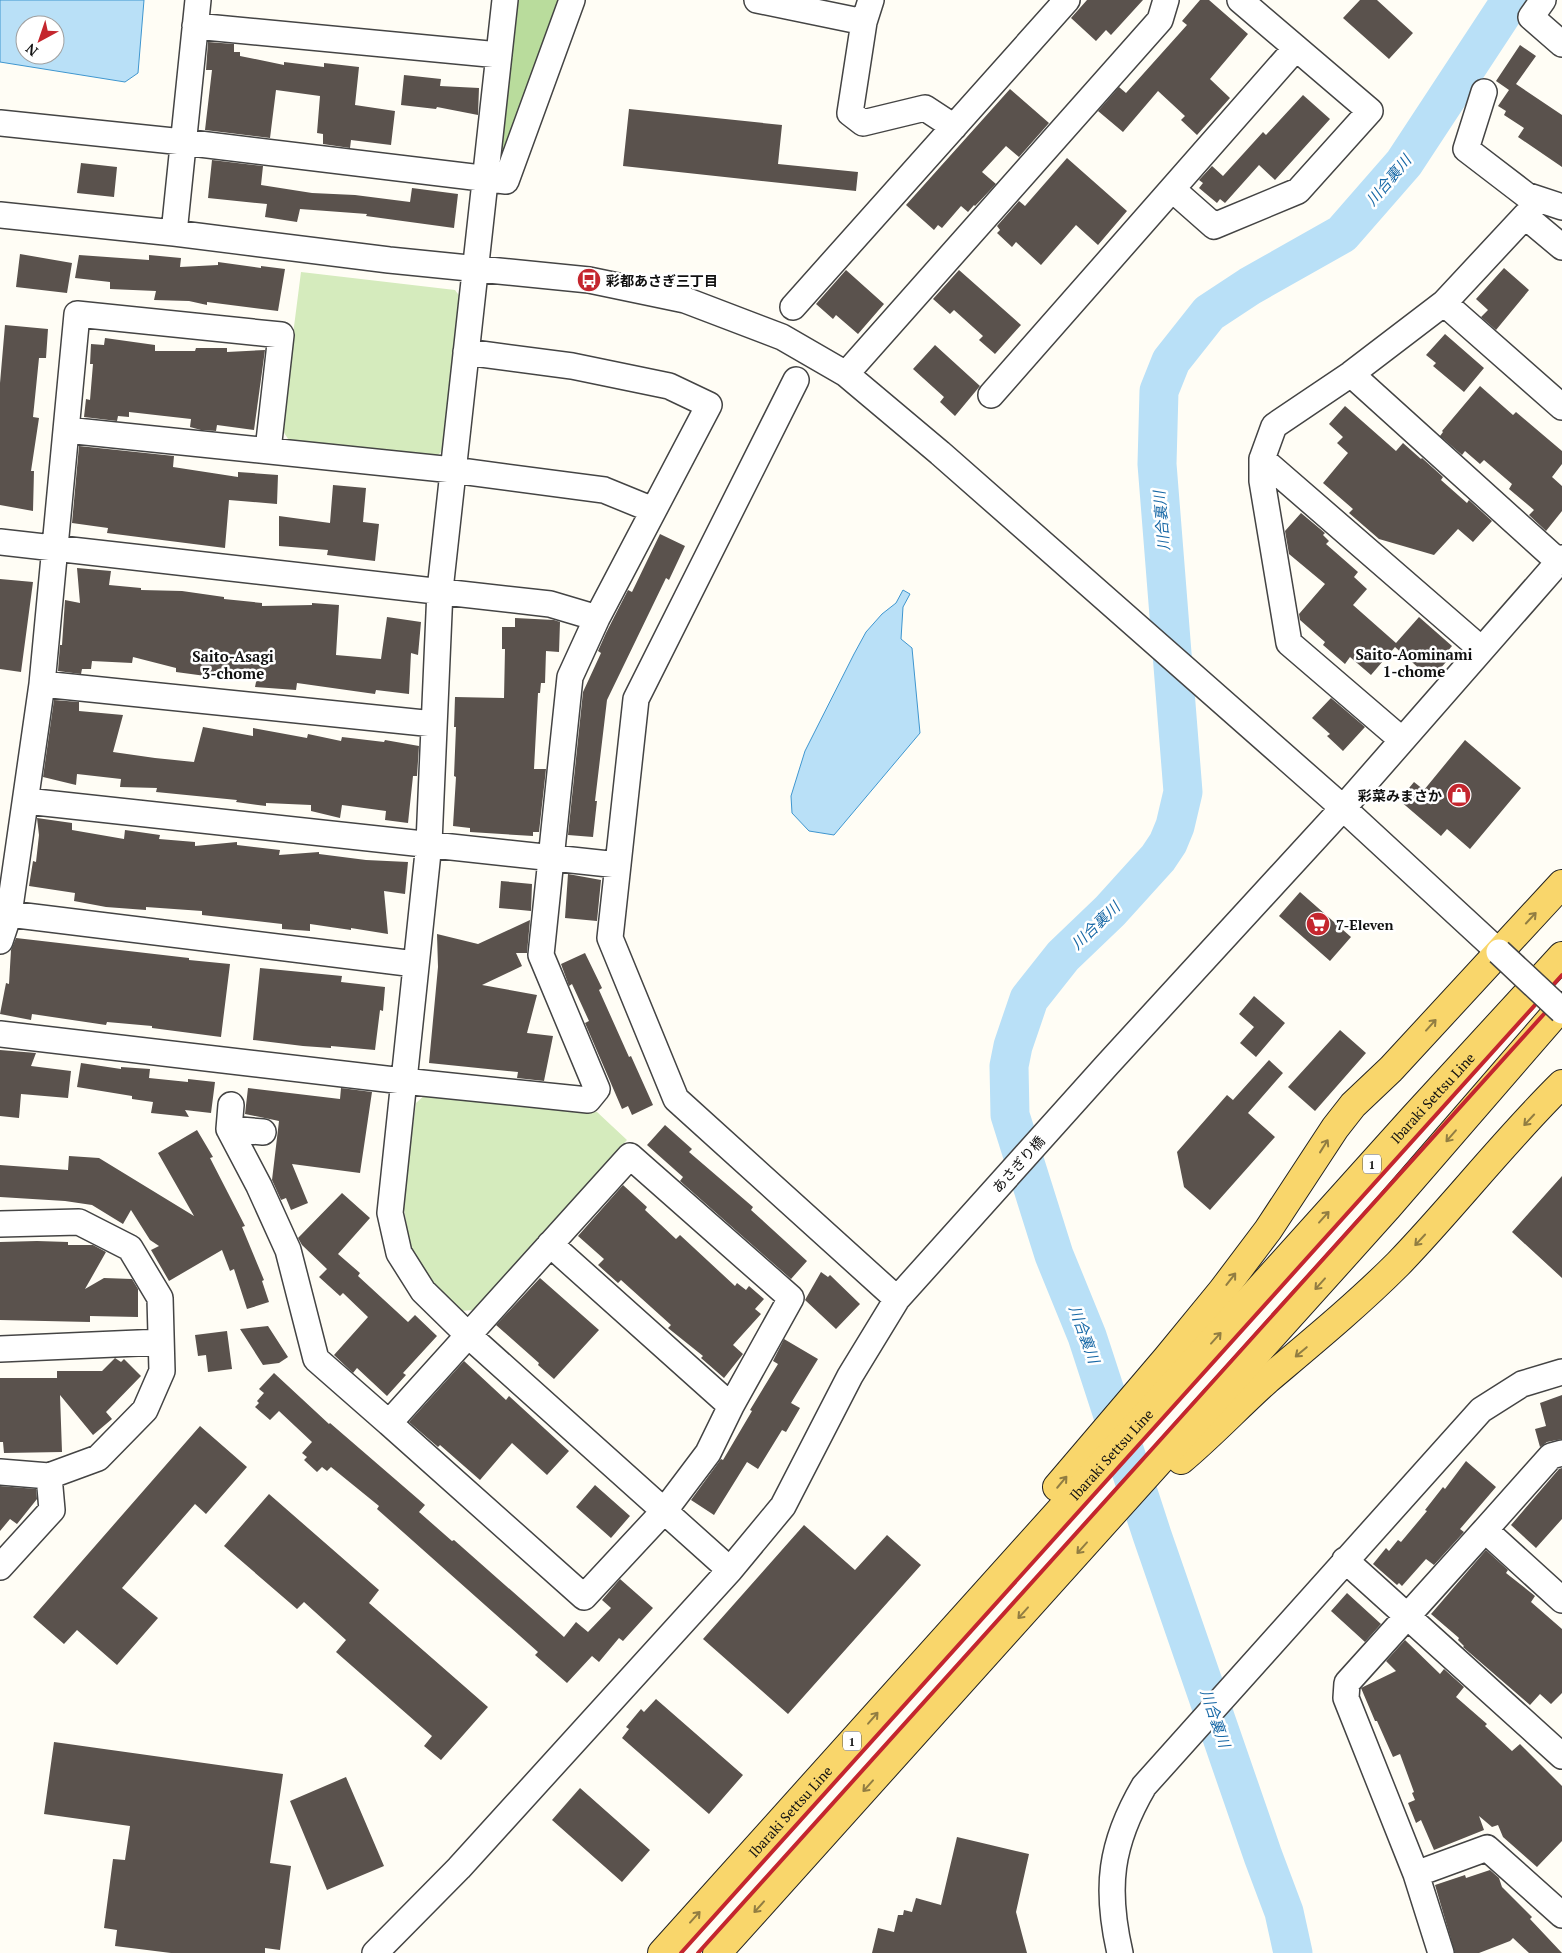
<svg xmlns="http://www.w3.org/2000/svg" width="1562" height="1953" font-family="'PT Serif','Noto Sans JP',serif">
  <rect width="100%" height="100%" fill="#fffdf5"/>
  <!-- green -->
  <path fill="#d5ebbd" d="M301,272L455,290L464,302L447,447L433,459L290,442L281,428Z
    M426,1094L597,1112L627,1140L474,1310L461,1311L429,1281L410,1245L403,1203L416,1103Z"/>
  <!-- forest -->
  <path fill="#b9dc9c" d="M515,0H561L499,166Z"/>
  <!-- water -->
  <path fill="#b9e0f7" stroke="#3f96cf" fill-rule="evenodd" d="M0,0H144L138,73L125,82L0,62ZM25,25H55V55H25Z
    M903,590L910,594L903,607L901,639L912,648L920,733L834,835L809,831L792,813L791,796L805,751L854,654L866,632L882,614L896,603Z"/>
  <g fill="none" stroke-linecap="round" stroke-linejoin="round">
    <!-- river -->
    <path stroke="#b9e0f7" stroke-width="39" d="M1293,1953L1284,1912L1263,1856L1152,1535L1087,1336L1054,1255L1010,1115L1009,1066L1013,1046L1029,999L1063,956L1110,911L1158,858L1168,843L1175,826L1183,792L1157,464L1159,391L1171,361L1209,313L1250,286L1342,234L1404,163L1511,0"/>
  </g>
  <!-- building -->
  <path fill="#5a524d" d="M1087,0H1143L1111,35L1106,30L1096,41L1071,18Z
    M1200,0H1209L1248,34L1210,79L1230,98L1197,135L1181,120L1185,116L1158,91L1123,132L1098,111L1119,87L1126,93L1187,25L1182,21Z
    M1360,0H1377L1413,33L1389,59L1343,18Z
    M208,42L234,44V52H240V56L284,65V62L324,67V63L359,67L355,105L395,111L391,145L351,140L350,148L323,144V134L317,133L320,96L276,90L270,138L205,130L212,70H206Z
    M1520,45L1536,56L1516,84L1562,115V167L1518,137L1524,128L1504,115L1506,111L1498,106L1509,90L1496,81Z
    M404,75L441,79L440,86L479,88L478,115L437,107L436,109L401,105Z
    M1010,89L1049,123L1019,157L1006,146L982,172L996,184L975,206L974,205L968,212L961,206L942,228L938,225L934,230L906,205Z
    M1303,95L1330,119L1275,180L1259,165L1225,203L1220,199L1217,203L1199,188L1203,183L1199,180L1212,166L1223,176L1263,132L1266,135Z
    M629,109L782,125L778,164L858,172L856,191L623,166Z
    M1067,158L1127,211L1098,245L1076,225L1041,265L1016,242L1012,247L997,233L1000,230L997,226L1019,201L1025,206Z
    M212,160L263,166L261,185L312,193L355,195L410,202L412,188L458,194L454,228L366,216L367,214L300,209L297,222L265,217L267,204L208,198Z
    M81,163L117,167L114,197L77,193Z
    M20,254L72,263L67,293L16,287Z
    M79,255L149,260V255L181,258L180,267L218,265V262L261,268V266L285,269L278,311L207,302V305L189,301L154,300L156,291L110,289V282L75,278Z
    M1504,268L1529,290L1496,330L1481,317L1488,310L1476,299Z
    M846,270L884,304L858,334L836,315L833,319L816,304Z
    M959,270L1021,325L995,354L979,340L983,336L954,310L950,314L933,299Z
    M5,325L48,329L46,358H39L33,417L39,418L31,471H34L33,511L0,505V383Z
    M1445,334L1484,368L1464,392L1433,366L1436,363L1426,355Z
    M105,338L155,345V351H195L196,348H227V352L265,350L254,430L217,425L216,431L201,430L190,427L191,419L129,412V417L118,416L117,421L84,417L86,399L90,400L93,364H90L91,344L104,345Z
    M935,345L980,386L955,416L940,402L944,397L913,369Z
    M1480,386L1513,415L1516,412L1562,451V464L1552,477L1562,486V511L1546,531L1529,515L1534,510L1509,489L1512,484L1484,460L1480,464L1465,451L1462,455L1440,436L1443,432L1442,431Z
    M1345,406L1396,451L1403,443L1421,459L1422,458L1443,477L1441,480L1467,503L1469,500L1492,521L1473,542L1458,529L1434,555L1379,539L1349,513L1353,509L1323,483L1348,453L1337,443L1343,437L1329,424Z
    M79,446L174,456L173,467L238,477V472L278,475L277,504L229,500L225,548L107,533L108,528L72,523Z
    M333,485L366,488L363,522L379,524L375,561L327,555L328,550L279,546V516L330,523Z
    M1301,513L1325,533L1323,535L1329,541L1326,544L1358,572L1354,577L1367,589L1353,605L1396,643L1419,617L1452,646L1442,658L1446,662L1431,679L1395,647L1371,675L1350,657L1345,664L1323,645L1325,642L1300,620L1299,614L1325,584L1289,554L1285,531Z
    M660,534L685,546L669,580L666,578L607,700L595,801H597L593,837L568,835L583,692L601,653L598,651L606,633L628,590L632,592Z
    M77,568L111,571L109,585L141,588V590L182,591L224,597V599L262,603V606L312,605V603L339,605L336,655L381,659L387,617L421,622L418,655L411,653L409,694L376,690L375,694L297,683L296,690L255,687L257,677L214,671L213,677L176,672V668L133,657L132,663L92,661L91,669H82L81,674L58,671L60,645H62L65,600L80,603Z
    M0,579L33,582L21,672L0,669Z
    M515,618L554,620L560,622L559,652L546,651L545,683H541L540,693H538L534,769H546L539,832H533V836L470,832V828L453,826L456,777L454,776L456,727H454L455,697L504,698L505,649H502V627H515Z
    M1331,698L1365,727L1343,751L1327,736L1330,734L1312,718Z
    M54,700L79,702V711L123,715L113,752L155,758L194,762L203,727L253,736V728L307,738L308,734L341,741L342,737L384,742L385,740L419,746L417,776H413L408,823L385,820L386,811L342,805L340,818L311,811V805L266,803V806L236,802L237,800L156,792L157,788L120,787L121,779L77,774L76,785L43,777Z
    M1465,740L1521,788L1470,849L1447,829L1441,836L1399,800L1414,782L1424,790Z
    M37,818L72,823V830L124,839L125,830L160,835L159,839L195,842V846L237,842V845L280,850L279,855L319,852V854L366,860L408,862L405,894L384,891L388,934L351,928V930L310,924V931L282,929V924L202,915V911L146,907V910L106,907L74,901L75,893L29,886L33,861L36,862L39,835Z
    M568,874L601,880L597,921L565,918Z
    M501,881L532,884L531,911L499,908Z
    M1300,892L1351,937L1330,961L1279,916Z
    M530,920L527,953H516L522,966L482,985L537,995L527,1033L553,1036L544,1081L517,1078L518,1072L429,1063L438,967L437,934L478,944Z
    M16,938L189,958V960L230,964L221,1037L152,1028V1026L107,1022L106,1025L32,1014L31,1020L0,1014L6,983L9,984L11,950Z
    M585,953L602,988L599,990L629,1057L631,1056L653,1105L632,1115L628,1106L622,1109L585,1023L589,1021L572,984L569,986L561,964Z
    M260,968L342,976L341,982L385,987L383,1011L380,1010L375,1050L331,1046V1048L303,1046L253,1040Z
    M1254,996L1285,1023L1256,1057L1240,1043L1254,1027L1239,1014Z
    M1340,1030L1366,1053L1315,1111L1288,1087Z
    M0,1050L36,1053L31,1066L71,1071L68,1098L21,1094L19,1118L0,1116Z
    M1269,1060L1283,1073L1248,1113L1275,1137L1210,1210L1184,1187L1177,1152L1227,1095L1233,1100Z
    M81,1063L121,1069V1067L150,1069L149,1078L188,1082V1079L215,1082L211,1113L185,1110L189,1117L151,1113L153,1102L132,1099V1096L77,1087Z
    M248,1088L340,1099L341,1088L372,1092L360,1173L292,1164L308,1203L291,1210L286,1198L281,1200L272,1180L279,1121L245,1114Z
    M665,1125L692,1149L689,1152L753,1207L751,1210L807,1261L791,1279L680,1181L683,1177L647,1145Z
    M197,1130L213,1157L210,1158L245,1226L242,1227L264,1280L262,1281L269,1302L247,1309L234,1269L230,1271L222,1250L169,1281L151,1250L159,1246L150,1240L131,1210L123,1224L92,1205L65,1201L0,1197V1165L68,1170L69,1156L99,1158L194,1216L158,1153Z
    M1562,1176V1278L1512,1232Z
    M623,1185L647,1207L645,1210L676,1239L680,1235L735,1286L737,1283L746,1290L749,1286L764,1299L755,1309L761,1314L733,1345L743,1354L724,1378L701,1358L703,1356L668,1328L671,1325L621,1280L618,1283L598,1265L604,1259L578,1236Z
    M342,1193L370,1218L338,1254L360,1273L358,1276L408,1322L415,1315L437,1336L403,1373L406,1375L387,1396L357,1368L353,1373L334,1355L368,1317L343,1293L340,1296L319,1277L327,1269L302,1245L298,1238Z
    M37,1241L68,1242V1245H93L106,1252L85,1289L104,1278L132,1279L138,1289V1317L90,1316V1322L0,1320V1242Z
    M821,1272L828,1277L830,1275L860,1304L836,1329L805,1300Z
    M540,1278L599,1330L554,1379L538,1365L539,1363L496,1325Z
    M268,1326L288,1357L279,1363L263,1365L240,1329Z
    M227,1331L232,1369L208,1372L206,1355L198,1356L195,1335Z
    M784,1339L818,1359L791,1403L800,1408L786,1432L782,1430L758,1469L747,1462L714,1515L691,1500L721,1459L723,1460L752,1411L750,1410L778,1364L773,1361Z
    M115,1358L121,1362L124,1359L141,1376L106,1412L112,1419L93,1435L60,1395L62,1452L4,1453L3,1442H0V1378H57V1371H102Z
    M464,1361L506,1400L509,1396L569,1451L547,1475L512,1443L480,1480L440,1445L438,1447L409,1422Z
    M274,1373L329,1424L330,1423L425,1505L419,1512L452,1541L454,1540L564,1637L576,1622L588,1632L611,1608L602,1600L620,1579L653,1608L623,1641L619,1638L599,1662L592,1656L567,1683L535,1655L538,1652L377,1509L379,1506L331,1467L327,1471L322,1467L317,1472L304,1460L307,1457L302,1453L312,1442L279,1411L270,1420L255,1407L259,1403L257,1401L264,1393L259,1389Z
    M1562,1395V1439L1547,1442L1540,1447L1535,1429L1546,1426L1540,1403Z
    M200,1426L247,1467L206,1514L195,1504L122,1588L158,1618L117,1665L77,1630L64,1644L33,1617Z
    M1466,1461L1496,1487L1460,1529L1464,1532L1434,1565L1426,1559L1402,1586L1399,1583L1397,1585L1373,1564L1386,1548L1389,1551L1398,1540L1401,1542L1427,1511L1425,1510L1443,1487L1445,1489Z
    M1562,1468V1519L1536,1548L1511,1525L1559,1469Z
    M595,1485L630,1516L611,1538L576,1507Z
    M0,1486L36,1489L37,1499L17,1524L10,1519L0,1531Z
    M269,1494L379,1590L369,1603L488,1707L441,1760L424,1746L432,1736L336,1652L346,1640L304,1602L297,1609L224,1546Z
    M804,1525L855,1570L887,1535L921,1565L788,1714L703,1639Z
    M1486,1550L1508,1570L1506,1573L1535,1596L1531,1602L1562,1629V1693L1551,1704L1540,1694L1530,1705L1463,1647L1464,1646L1458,1640L1459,1638L1431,1614Z
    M1347,1593L1381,1624L1365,1642L1331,1611Z
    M1405,1640L1440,1674L1444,1669L1464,1687L1456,1697L1487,1724L1485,1726L1512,1751L1520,1744L1562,1786V1841L1537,1867L1503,1837L1498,1825L1492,1827L1479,1816L1484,1830L1434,1850L1421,1820L1416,1823L1408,1803L1415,1800L1412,1793L1414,1792L1400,1754L1393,1757L1377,1721H1375L1361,1688L1396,1671L1386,1661Z
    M656,1699L743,1775L709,1814L622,1738L629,1729L626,1727L641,1709L644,1712Z
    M54,1742L283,1774L270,1863L291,1866L280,1950L265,1948V1953H171L115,1946L117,1930L104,1928L113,1859L125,1860L130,1826L44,1814Z
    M346,1777L384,1866L327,1890L290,1801Z
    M580,1788L650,1850L622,1882L552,1820Z
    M957,1837L1029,1854L1016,1912L1027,1953H872L878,1928L894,1932L898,1915H903L904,1910L912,1912L916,1898L941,1905Z
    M1490,1870L1499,1878L1502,1887L1532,1917L1530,1919L1562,1953H1529L1513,1938L1510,1941L1479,1953H1455L1435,1885L1465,1875L1466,1878Z"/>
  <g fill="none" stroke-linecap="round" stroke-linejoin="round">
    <!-- minor casing -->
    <g stroke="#444" stroke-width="28">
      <path id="minor" d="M505,0L440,590L429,843L390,1213L399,1253L423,1291L468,1335L730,1570
        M757,0L864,22
        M871,0L864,22L850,113L863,123L925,108L954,127
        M1543,0L1531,17L1562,44
        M195,26L499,55
        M1484,92L1466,149L1526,195L1562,207
        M0,123L183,142L506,181L572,0
        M1172,189L1214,226L1298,191L1370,111L1240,0
        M0,215L174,233L389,260L589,280L685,300L782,337L846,374L940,453L1343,808L1499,952
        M174,233L198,0
        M1444,303L1562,407
        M793,307L1067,0
        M846,374L1160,20L1166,0
        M1351,374L1559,562
        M796,380L636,699L610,938L676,1099L897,1299
        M991,395L1296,48
        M66,430L453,470L604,490L653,510
        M1262,459L1481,649
        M0,542L550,604L597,618
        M42,684L434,724
        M1402,740L1289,643L1262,481V459L1274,426L1351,374L1444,303L1525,216L1562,247
        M26,801L618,865
        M9,914L415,964
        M0,941L9,914L42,684L77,314L281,335L268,450
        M0,1034L403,1081L588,1100L597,1089L541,955L570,677L597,618L709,405L669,386L572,366L466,352
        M231,1105L229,1129L259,1186L288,1250L316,1359L389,1423
        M229,1129L263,1132
        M630,1156L791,1298L731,1406L708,1453L665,1510L584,1597L389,1423Z
        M0,1224L79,1222L130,1248L160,1298L162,1371L145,1410L98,1458L49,1476L0,1472
        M550,1244L731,1406
        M0,1349L161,1342
        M1485,1530L1551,1456L1562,1453
        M1345,1560L1562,1756
        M0,1567L52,1510L49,1476
        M1416,1874L1487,1848L1562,1915
        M375,1953L459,1868L730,1570L783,1506L850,1376L897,1299L1107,1065L1343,808L1562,558
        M1120,1953C1105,1888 1110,1844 1144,1786L1481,1410L1522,1384L1562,1372
        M1441,1953L1416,1874L1346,1698L1347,1683L1485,1530L1562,1600"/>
    </g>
    <!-- major casing -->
    <g stroke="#222" stroke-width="30">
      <g id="major">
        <path d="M1181,1460C1211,1435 1238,1406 1267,1380C1312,1342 1357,1305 1398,1264C1454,1206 1504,1141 1562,1084"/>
        <path d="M1057,1487L1167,1358L1222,1291L1268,1230L1335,1128L1353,1105L1391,1069L1562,884"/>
        <path id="s1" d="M662,1953L1414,1117L1562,956"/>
        <path d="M717,1953L1388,1207L1562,1006"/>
      </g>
    </g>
    <!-- minor -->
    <use href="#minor" stroke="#fff" stroke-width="25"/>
    <!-- major -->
    <use href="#major" stroke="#f9d66b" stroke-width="28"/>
    <!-- rail -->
    <path stroke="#c4262e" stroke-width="4" d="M681,1953L1562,975
      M698,1953L1562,994"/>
    <!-- minor-bridge casing -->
    <g stroke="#444" stroke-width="28" stroke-linecap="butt">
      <path id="minor-bridge" d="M1499,952L1562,1011"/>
    </g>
    <!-- minor-bridge -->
    <use href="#minor-bridge" stroke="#fff" stroke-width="25"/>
  </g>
  <!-- one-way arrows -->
  <defs><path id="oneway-shaft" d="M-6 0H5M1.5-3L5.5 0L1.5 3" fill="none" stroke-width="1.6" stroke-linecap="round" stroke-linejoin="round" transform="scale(1.25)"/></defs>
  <g stroke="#917d42">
    <use href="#oneway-shaft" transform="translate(1531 918) rotate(-47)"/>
    <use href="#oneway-shaft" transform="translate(1431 1025) rotate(-48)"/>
    <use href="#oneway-shaft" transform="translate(1529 1120) rotate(133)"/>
    <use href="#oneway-shaft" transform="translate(1451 1136) rotate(131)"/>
    <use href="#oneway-shaft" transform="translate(1324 1146) rotate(-58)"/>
    <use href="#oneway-shaft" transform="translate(1324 1217) rotate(-48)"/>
    <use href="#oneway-shaft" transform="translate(1420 1240) rotate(133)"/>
    <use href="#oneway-shaft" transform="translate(1231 1279) rotate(-52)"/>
    <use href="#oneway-shaft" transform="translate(1320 1284) rotate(132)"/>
    <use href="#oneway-shaft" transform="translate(1216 1338) rotate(-48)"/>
    <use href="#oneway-shaft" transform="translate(1301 1352) rotate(140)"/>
    <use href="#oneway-shaft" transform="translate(1062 1482) rotate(-50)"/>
    <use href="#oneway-shaft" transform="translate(1082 1548) rotate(132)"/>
    <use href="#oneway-shaft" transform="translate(1023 1613) rotate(132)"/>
    <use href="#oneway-shaft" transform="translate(873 1718) rotate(-49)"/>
    <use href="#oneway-shaft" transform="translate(868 1786) rotate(132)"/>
    <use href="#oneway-shaft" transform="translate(759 1907) rotate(132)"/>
    <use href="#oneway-shaft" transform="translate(695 1917) rotate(-48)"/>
  </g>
  <!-- icons -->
  <defs>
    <g id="bus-disc" transform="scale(1.25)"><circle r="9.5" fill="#c4262e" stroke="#fff"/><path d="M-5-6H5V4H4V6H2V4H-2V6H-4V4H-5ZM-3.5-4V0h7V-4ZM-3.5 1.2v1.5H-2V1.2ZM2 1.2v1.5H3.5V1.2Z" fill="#fff"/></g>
    <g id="shop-disc" transform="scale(1.25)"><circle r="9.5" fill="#c4262e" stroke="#fff"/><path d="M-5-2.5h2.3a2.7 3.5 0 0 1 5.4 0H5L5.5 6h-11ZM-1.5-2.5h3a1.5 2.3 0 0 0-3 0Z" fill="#fff"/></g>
    <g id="supermarket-disc" transform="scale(1.25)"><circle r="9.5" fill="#c4262e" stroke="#fff"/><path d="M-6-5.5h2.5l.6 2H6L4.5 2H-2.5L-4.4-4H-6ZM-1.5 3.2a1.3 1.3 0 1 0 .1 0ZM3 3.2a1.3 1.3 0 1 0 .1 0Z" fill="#fff"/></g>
  </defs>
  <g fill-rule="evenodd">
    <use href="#bus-disc" x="589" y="280"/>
    <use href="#shop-disc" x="1459" y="795"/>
    <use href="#supermarket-disc" x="1318" y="924"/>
  </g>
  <g text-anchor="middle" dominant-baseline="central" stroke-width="5" stroke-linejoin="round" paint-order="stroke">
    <!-- shield labels -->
    <g fill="#fff" stroke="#585858" stroke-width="1">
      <rect x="1363" y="1154.5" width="18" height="19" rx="4"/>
      <rect x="843" y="1731.5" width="18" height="19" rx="4"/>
    </g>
    <g font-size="12" font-weight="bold" fill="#111">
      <text x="1372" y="1164">1</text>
      <text x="852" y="1741">1</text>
    </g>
    <!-- poi labels -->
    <g font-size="14" font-weight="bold" fill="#111" stroke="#fff" text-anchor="start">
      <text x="606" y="280">彩都あさぎ三丁目</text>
      <text x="1442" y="795" text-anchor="end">彩菜みまさか</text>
      <text x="1336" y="924">7-Eleven</text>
    </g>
    <!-- street labels -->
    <g font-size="14" fill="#111" stroke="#fff">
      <text stroke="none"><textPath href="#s1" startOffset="1151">Ibaraki Settsu Line</textPath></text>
      <text transform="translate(1018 1164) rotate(-48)">あさぎり橋</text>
      <text stroke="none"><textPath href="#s1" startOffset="671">Ibaraki Settsu Line</textPath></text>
      <text stroke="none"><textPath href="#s1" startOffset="191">Ibaraki Settsu Line</textPath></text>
    </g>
    <!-- water labels -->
    <g font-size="15" font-style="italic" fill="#1768a6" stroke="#fff">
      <text transform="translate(1388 180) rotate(-50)">川合裏川</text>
      <text transform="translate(1161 521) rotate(-95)">川合裏川</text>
      <text transform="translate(1095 925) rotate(-44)">川合裏川</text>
      <text transform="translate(1085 1334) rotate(70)">川合裏川</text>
      <text transform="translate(1216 1718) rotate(71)">川合裏川</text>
    </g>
    <!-- neighbourhood labels -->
    <g font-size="15" font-weight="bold" fill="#111" stroke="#fff">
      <text x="1414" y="654">Saito-Aominami<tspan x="1414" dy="17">1-chome</tspan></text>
      <text x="233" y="656">Saito-Asagi<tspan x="233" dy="17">3-chome</tspan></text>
    </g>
  </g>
  <!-- north arrow -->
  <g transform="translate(40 40) rotate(220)"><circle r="24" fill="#ffffff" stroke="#a0a0a0"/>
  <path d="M0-4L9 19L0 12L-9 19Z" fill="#c4262e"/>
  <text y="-8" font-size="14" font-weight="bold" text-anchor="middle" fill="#111111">N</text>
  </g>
</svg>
